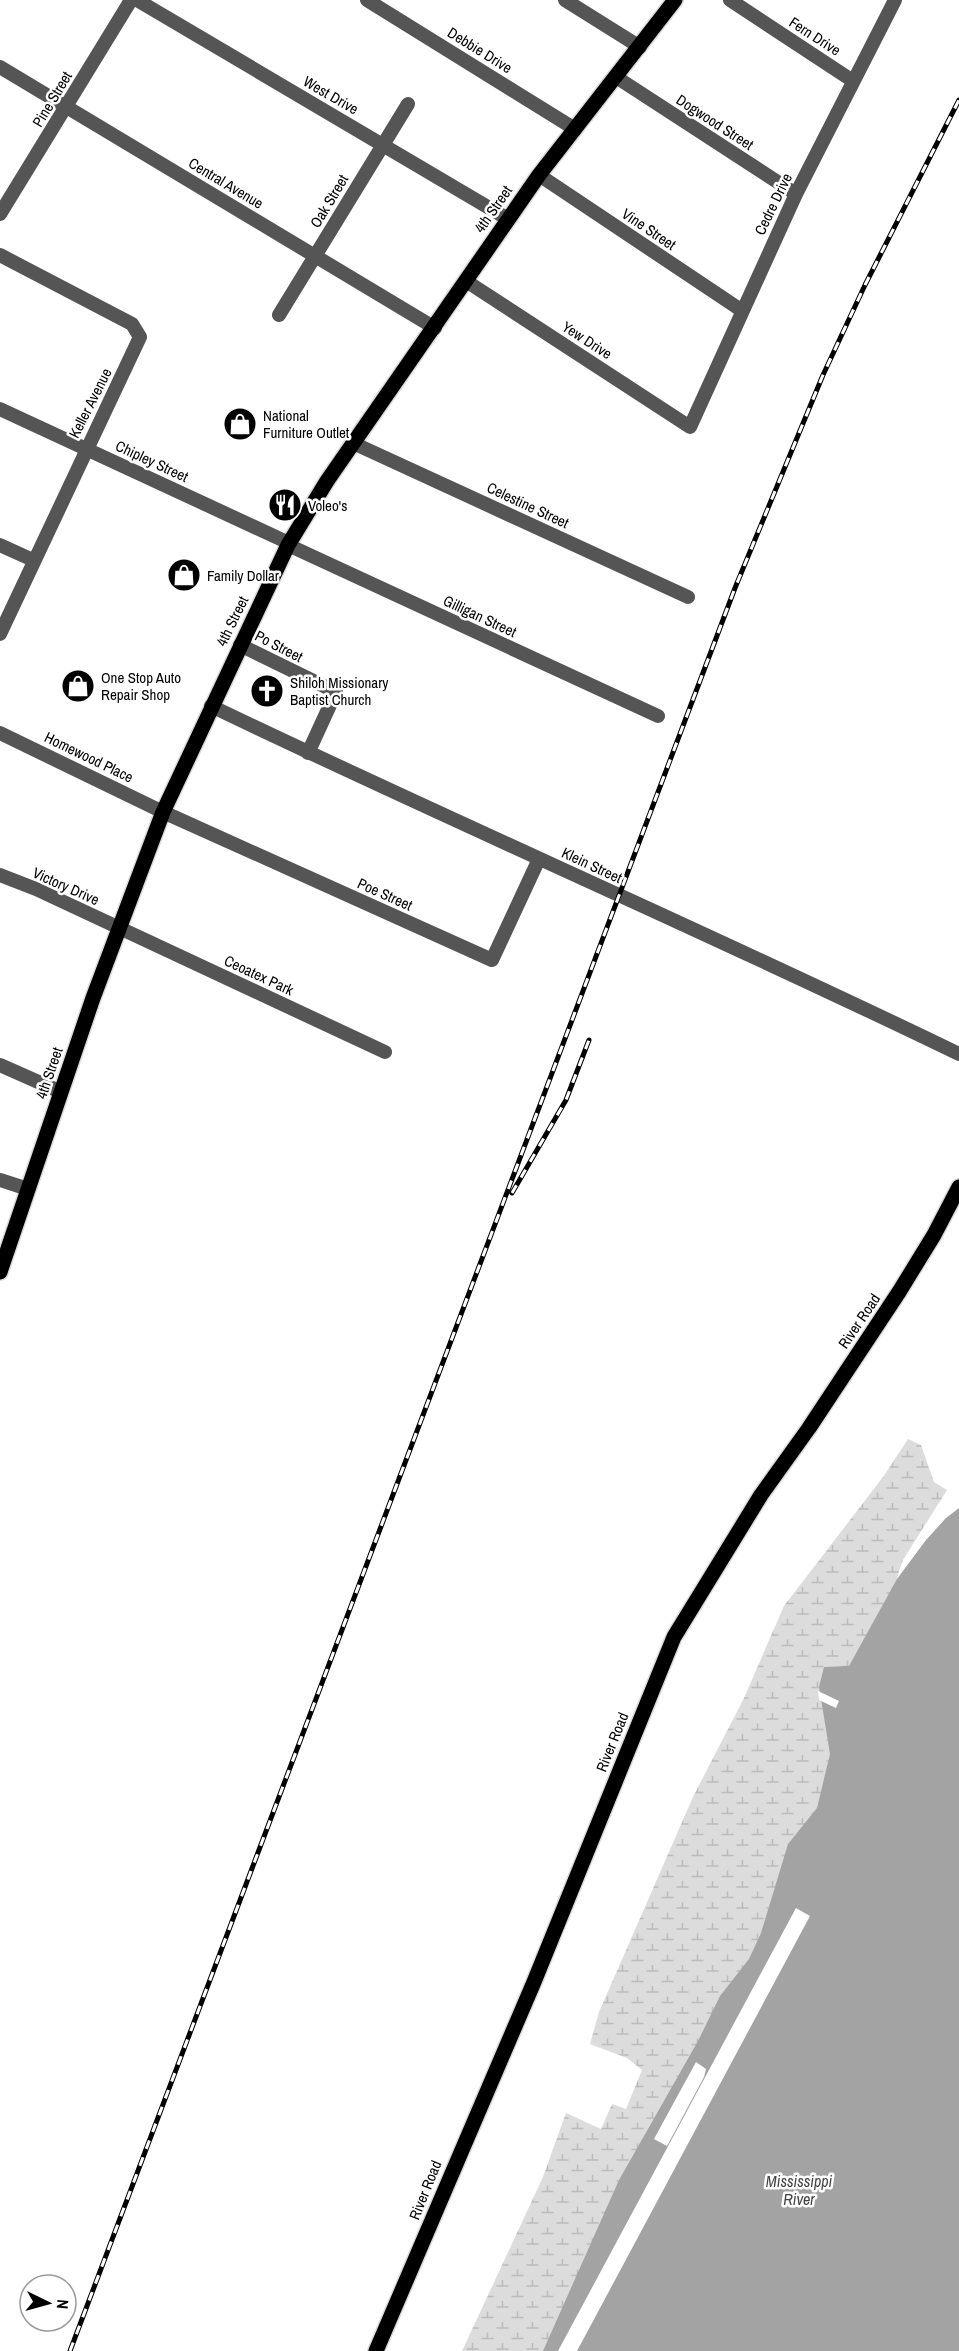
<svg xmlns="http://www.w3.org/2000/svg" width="959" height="2351" font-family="'Archivo Narrow',sans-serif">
  <defs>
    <pattern id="wetland-marsh" width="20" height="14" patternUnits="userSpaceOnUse" patternTransform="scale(1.5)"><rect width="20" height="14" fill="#dcdcdc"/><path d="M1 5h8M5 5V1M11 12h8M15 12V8" fill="none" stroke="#bbb"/></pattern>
  </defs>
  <rect width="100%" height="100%" fill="#fff"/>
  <!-- wetland -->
  <path fill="url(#wetland-marsh)" d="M908,1439L921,1445L934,1482L947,1490L903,1560L857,1751L554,2351H462L543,2177L566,2113L601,2129L612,2104L626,2109L642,2070L627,2058L590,2044L599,2012L693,1797L744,1698L784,1606L883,1477Z"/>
  <!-- water -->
  <path fill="#a3a3a3" d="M959,1496V2351H543L619,2180L698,2041L720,1996L749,1959L761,1933L788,1844L817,1808L830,1754L819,1687L824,1667L849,1666L924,1530Z"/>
  <!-- pier -->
  <path fill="#fff" d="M959,1493V1508L946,1518L926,1540L897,1579L901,1565L925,1525Z
    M818,1691L839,1701L836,1708L819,1700Z
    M796,1908L810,1916L577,2351H558Z
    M696,2062L706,2069L704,2077L667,2146L654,2139Z"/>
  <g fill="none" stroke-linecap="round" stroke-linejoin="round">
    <!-- major casing -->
    <g stroke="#dbdbdb" stroke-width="18">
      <path id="major" d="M0,1272L93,998L163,812L288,545L327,481L539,175L675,0
        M376,2351L534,1982L674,1637L761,1495L809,1428L899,1292L934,1235L959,1187"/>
    </g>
    <!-- minor -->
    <path stroke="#555" stroke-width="14" d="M137,0L508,219
      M367,0L575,129
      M565,0L640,47
      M730,0L853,81
      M0,67L435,328
      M616,77L796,194
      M539,175L741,310
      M0,214L131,0
      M0,255L132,324L140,337L0,634
      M466,281L690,427L796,194L895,0
      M279,315L408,104
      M0,409L289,543
      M353,443L688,597
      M0,545L33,560
      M288,545L658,716
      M240,645L336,692L308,753
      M211,706C459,825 712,934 959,1054
      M0,733L163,812L492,960L539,859
      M0,875L36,889L385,1052
      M0,1065L61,1092
      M0,1180L28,1189"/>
    <!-- major -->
    <use href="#major" stroke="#000" stroke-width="15"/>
    <!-- rail casing -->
    <g stroke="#000" stroke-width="5">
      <path id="rail" d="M512,1193L566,1100L589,1040
        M70,2351L735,588L823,375L865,285L959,100"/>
    </g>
    <!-- rail -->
    <use href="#rail" stroke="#fff" stroke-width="3" stroke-dasharray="9" stroke-linecap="butt"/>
  </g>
  <!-- icons -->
  <defs>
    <g id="shop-disc" transform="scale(1.725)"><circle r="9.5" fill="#000" stroke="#fff"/><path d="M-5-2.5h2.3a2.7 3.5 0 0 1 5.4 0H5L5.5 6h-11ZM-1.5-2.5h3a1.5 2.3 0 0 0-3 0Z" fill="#fff"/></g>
    <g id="restaurant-disc" transform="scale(1.725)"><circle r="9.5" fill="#000" stroke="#fff"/><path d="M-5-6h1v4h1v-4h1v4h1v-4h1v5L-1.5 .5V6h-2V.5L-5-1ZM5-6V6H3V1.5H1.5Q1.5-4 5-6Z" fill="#fff"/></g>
    <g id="church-disc" transform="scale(1.725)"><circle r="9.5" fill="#000" stroke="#fff"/><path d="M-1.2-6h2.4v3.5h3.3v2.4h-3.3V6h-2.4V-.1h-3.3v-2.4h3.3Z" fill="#fff"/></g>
  </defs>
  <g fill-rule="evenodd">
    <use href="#shop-disc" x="240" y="424"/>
    <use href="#restaurant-disc" x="285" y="505"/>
    <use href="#shop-disc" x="184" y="575"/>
    <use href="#shop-disc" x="78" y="686"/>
    <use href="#church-disc" x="267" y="691"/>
  </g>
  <g text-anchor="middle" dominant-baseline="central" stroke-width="5" stroke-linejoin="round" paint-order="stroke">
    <!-- street labels -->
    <g font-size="15" fill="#000" stroke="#fff">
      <text transform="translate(815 36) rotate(33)">Fern Drive</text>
      <text transform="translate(480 50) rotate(32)">Debbie Drive</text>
      <text transform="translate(331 95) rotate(30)">West Drive</text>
      <text transform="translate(52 99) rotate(-59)">Pine Street</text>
      <text transform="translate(715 122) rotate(33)">Dogwood Street</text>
      <text transform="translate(226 183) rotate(31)">Central Avenue</text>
      <text transform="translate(329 201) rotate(-59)">Oak Street</text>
      <text transform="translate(773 204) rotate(-64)">Cedre Drive</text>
      <text transform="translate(493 209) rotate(-55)">4th Street</text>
      <text transform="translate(649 229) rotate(34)">Vine Street</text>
      <text transform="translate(587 340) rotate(33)">Yew Drive</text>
      <text transform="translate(90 403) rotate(-63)">Keller Avenue</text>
      <text transform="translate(152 461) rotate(25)">Chipley Street</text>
      <text transform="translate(528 505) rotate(25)">Celestine Street</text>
      <text transform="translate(480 616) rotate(25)">Gilligan Street</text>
      <text transform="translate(232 621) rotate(-64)">4th Street</text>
      <text transform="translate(279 646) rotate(27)">Po Street</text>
      <text transform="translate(89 757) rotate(26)">Homewood Place</text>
      <text transform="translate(592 865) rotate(25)">Klein Street</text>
      <text transform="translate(66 886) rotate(24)">Victory Drive</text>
      <text transform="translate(385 894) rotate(24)">Poe Street</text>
      <text transform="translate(259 975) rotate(25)">Ceoatex Park</text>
      <text transform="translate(49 1073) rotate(-71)">4th Street</text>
      <text transform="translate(859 1321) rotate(-56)">River Road</text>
      <text transform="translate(612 1742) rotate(-68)">River Road</text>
      <text transform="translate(425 2190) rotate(-68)">River Road</text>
    </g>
    <!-- poi labels -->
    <g font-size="15" fill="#000" stroke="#fff" text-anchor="start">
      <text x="263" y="415">National<tspan x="263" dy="17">Furniture Outlet</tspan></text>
      <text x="308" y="505">Voleo's</text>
      <text x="207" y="575">Family Dollar</text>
      <text x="101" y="677">One Stop Auto<tspan x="101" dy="17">Repair Shop</tspan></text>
      <text x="290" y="682">Shiloh Missionary<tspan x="290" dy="17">Baptist Church</tspan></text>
    </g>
    <!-- water labels -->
    <g font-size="16" font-style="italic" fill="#444" stroke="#fff">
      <text x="799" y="2181">Mississippi<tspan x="799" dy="18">River</tspan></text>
    </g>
  </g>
  <!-- north arrow -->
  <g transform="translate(48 2303) rotate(95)"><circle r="28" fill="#ffffff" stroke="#999999" stroke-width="1.5"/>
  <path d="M0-4.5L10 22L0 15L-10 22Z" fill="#000000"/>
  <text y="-9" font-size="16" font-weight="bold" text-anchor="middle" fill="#000000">N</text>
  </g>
</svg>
